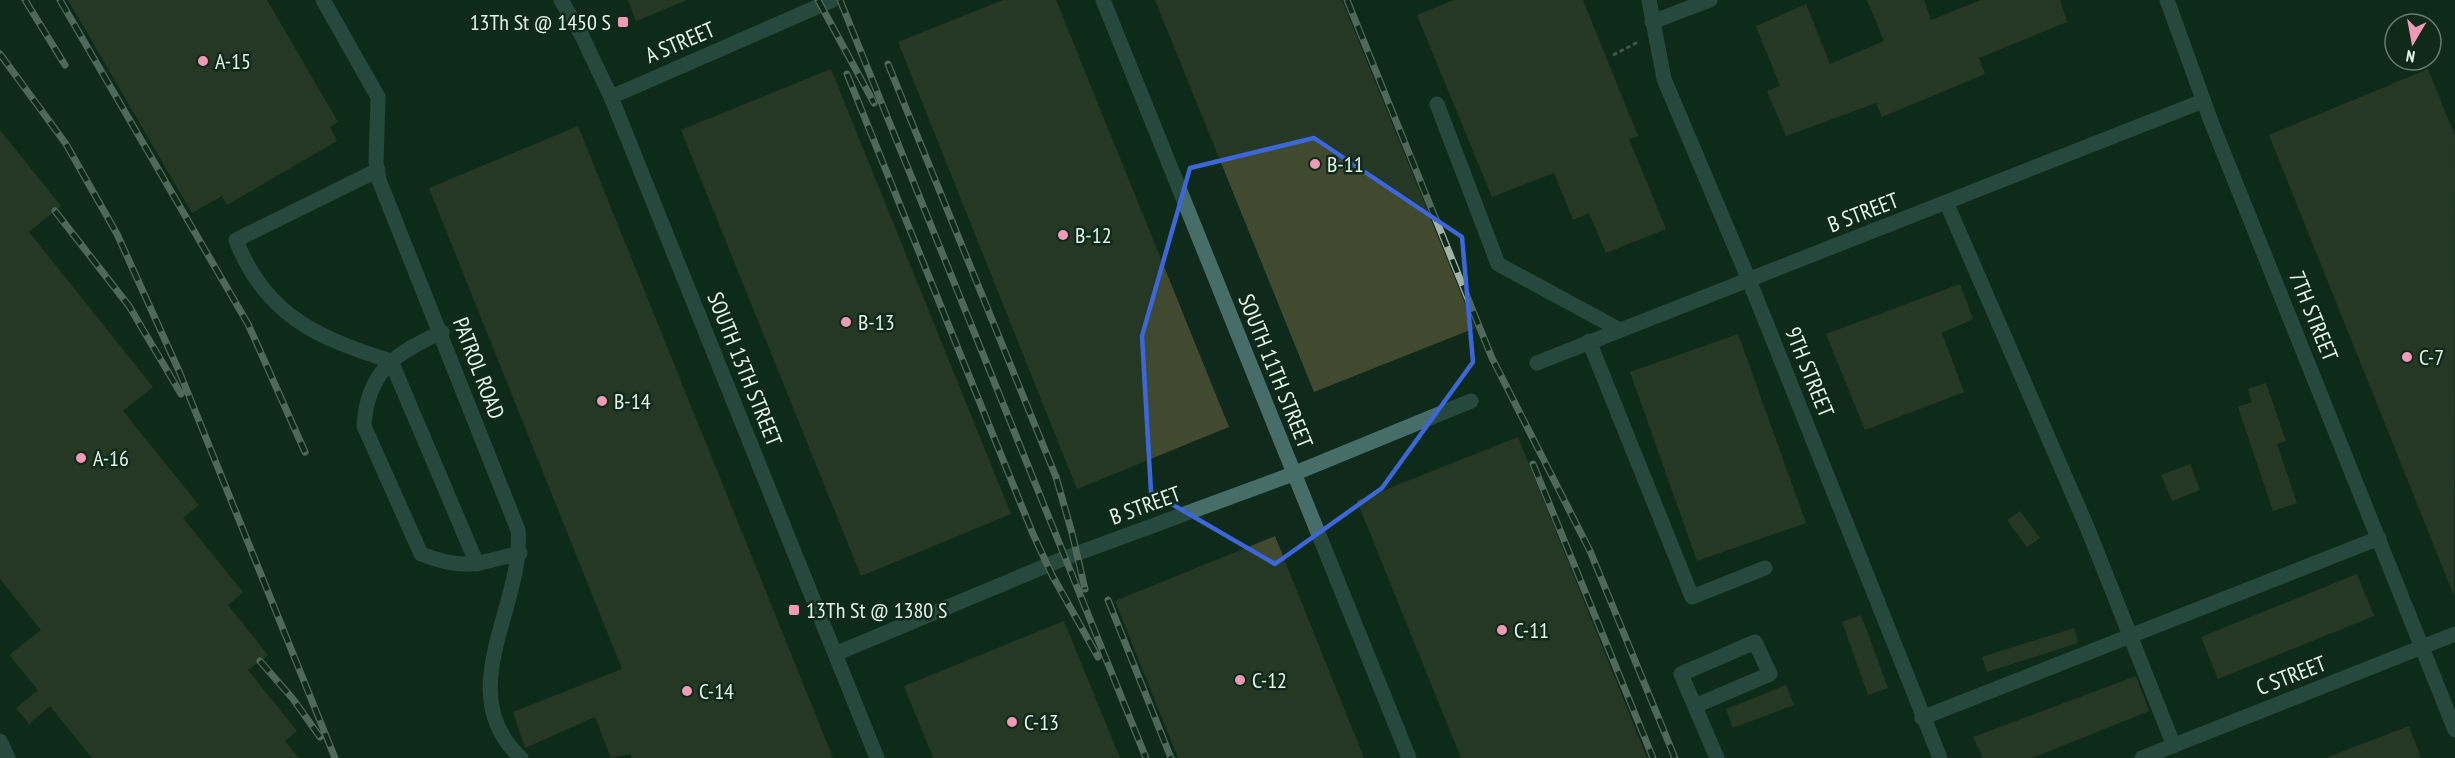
<svg xmlns="http://www.w3.org/2000/svg" width="2455" height="758" font-family="'PT Sans Narrow',sans-serif">
  <rect width="100%" height="100%" fill="#0f2a1a"/>
  <!-- building -->
  <path fill="#414a2f" d="M68,0H267L338,122L330,127L337,141L227,205L222,196L192,213Z
    M628,0H687L636,21Z
    M1003,0H1056L1229,427L1077,489L898,42Z
    M1155,0H1342L1475,328L1314,392Z
    M1454,0H1583L1638,136L1629,139L1666,229L1606,253L1589,213L1573,220L1554,173L1492,197L1417,15Z
    M1867,0H1924L1931,20L1981,0H2060L2067,22L1979,58L1985,74L1882,117L1876,103L1786,136L1767,91L1780,86L1756,26L1806,4L1830,64L1884,41Z
    M831,69L1011,514L861,576L681,130Z
    M2428,69L2455,136L2454,596L2269,135Z
    M578,126L775,614L833,758H632L630,754L611,758L595,717L525,748L513,712L622,669L429,188Z
    M0,130L61,206L29,232L153,387L123,411L199,505L183,518L243,592L228,605L268,655L248,670L297,731L285,741L299,758H92L50,706L29,724L16,708L38,690L9,655L41,630L0,579Z
    M1960,284L1973,319L1942,333L1964,392L1865,430L1826,334Z
    M1738,334L1806,523L1697,561L1630,372Z
    M2266,383L2286,441L2277,444L2297,503L2273,511L2238,407L2252,402L2248,389Z
    M1518,437L1647,758H1461L1357,501Z
    M2190,464L2200,490L2172,501L2161,475Z
    M2020,511L2040,538L2027,547L2007,520Z
    M1275,536L1364,758H1178L1115,601Z
    M2357,574L2374,616L2218,679L2201,637Z
    M1861,615L1888,688L1868,695L1842,622Z
    M1064,621L1120,758H933L904,686Z
    M2074,628L2078,643L1987,672L1982,657Z
    M2136,676L2149,711L2032,758H1983L1973,737Z
    M1786,685L1794,705L1733,728L1726,709Z
    M2409,726L2421,758H2328V757Z"/>
  <g fill="none" stroke-linecap="round" stroke-linejoin="round">
    <!-- path -->
    <path stroke="#798f81" stroke-width="3" stroke-dasharray="4.5 3" stroke-linecap="butt" d="M1613,55L1638,42"/>
    <!-- minor -->
    <path stroke="#466d68" stroke-width="15" d="M323,0L378,97L376,162L379,180L518,530C525,606 450,692 521,758
      M561,0L581,34L611,97L877,758
      M1103,0L1409,758
      M1649,0L1664,79L1749,280L1940,758
      M2167,0L2212,124L2455,730
      M1652,22L1710,0
      M611,97L833,0
      M1437,104L1498,264L1618,329
      M378,170L236,240C265,315 317,338 391,361L477,564
      M1947,204L2087,527L2174,746
      M442,332C396,353 367,371 364,426L421,554C466,571 475,564 520,553
      M1589,341L1692,597L1765,568
      M1537,363L2203,101
      M835,654L1065,558L1293,474L1471,401
      M1695,706L1770,674L1755,642L1681,674L1717,758
      M1922,718L2379,538
      M0,741L8,758
      M2142,758L2455,634"/>
    <!-- rail casing -->
    <g stroke="#a0b3a6" stroke-width="7">
      <path id="rail" d="M25,0L65,65
        M60,0L248,324L305,452
        M818,0L874,103
        M840,0L1146,758
        M1347,0L1492,358L1590,551L1675,758
        M0,54L66,144L117,234L179,371L335,758
        M888,64L1056,477L1072,533L1085,589
        M847,74L1033,534L1052,575L1098,657
        M55,211L129,306L181,394
        M1533,464L1653,758
        M1108,600L1171,758
        M260,661L293,699L320,737"/>
    </g>
    <!-- rail -->
    <use href="#rail" stroke="#0f2a1a" stroke-width="4.5" stroke-dasharray="14" stroke-linecap="butt"/>
  </g>
  <!-- marked area -->
  <path d="M0 0H2455V758H0ZM1314,138L1462,237L1473,362L1382,488L1275,564L1151,492L1142,336L1190,168Z" fill="#0f2a1a" fill-opacity=".55" fill-rule="evenodd"/>
  <path fill="none" stroke="#3b67db" stroke-width="4.5" stroke-linejoin="round" d="M1314,138L1462,237L1473,362L1382,488L1275,564L1151,492L1142,336L1190,168Z"/>
  <!-- markers -->
  <g fill="#f09ab6" stroke="#0f2a1a" stroke-width="2">
    <rect x="617" y="16" width="12" height="12" rx="3"/>
    <circle cx="203" cy="61" r="6"/>
    <circle cx="1315" cy="164" r="6"/>
    <circle cx="1063" cy="235" r="6"/>
    <circle cx="846" cy="322" r="6"/>
    <circle cx="2407" cy="357" r="6"/>
    <circle cx="602" cy="401" r="6"/>
    <circle cx="81" cy="458" r="6"/>
    <rect x="788" y="604" width="12" height="12" rx="3"/>
    <circle cx="1502" cy="630" r="6"/>
    <circle cx="1240" cy="680" r="6"/>
    <circle cx="687" cy="691" r="6"/>
    <circle cx="1012" cy="722" r="6"/>
  </g>
  <g text-anchor="middle" dominant-baseline="central" stroke-width="5" stroke-linejoin="round" paint-order="stroke">
    <!-- poi labels -->
    <g font-size="22" fill="#e5f5e9" stroke="#0f2a1a" text-anchor="start">
      <text x="611" y="22" text-anchor="end">13Th St @ 1450 S</text>
      <text x="215" y="61">A-15</text>
      <text x="1327" y="164">B-11</text>
      <text x="1075" y="235">B-12</text>
      <text x="858" y="322">B-13</text>
      <text x="2419" y="357">C-7</text>
      <text x="614" y="401">B-14</text>
      <text x="93" y="458">A-16</text>
      <text x="806" y="610">13Th St @ 1380 S</text>
      <text x="1514" y="630">C-11</text>
      <text x="1252" y="680">C-12</text>
      <text x="699" y="691">C-14</text>
      <text x="1024" y="722">C-13</text>
    </g>
    <!-- street labels -->
    <g font-size="22" fill="#e5f5e9" stroke="#0f2a1a">
      <text transform="translate(680 42) rotate(-23)">A STREET</text>
      <text transform="translate(1863 212) rotate(-21)">B STREET</text>
      <text transform="translate(2314 316) rotate(68)">7TH STREET</text>
      <text transform="translate(479 368) rotate(69)">PATROL ROAD</text>
      <text transform="translate(745 369) rotate(68)">SOUTH 13TH STREET</text>
      <text transform="translate(1276 371) rotate(68)">SOUTH 11TH STREET</text>
      <text transform="translate(1810 372) rotate(68)">9TH STREET</text>
      <text transform="translate(1145 505) rotate(-20)">B STREET</text>
      <text transform="translate(2291 675) rotate(-21)">C STREET</text>
    </g>
  </g>
  <!-- north arrow -->
  <g transform="translate(2413 42) rotate(190)"><circle r="28" fill="#0f2a1a" stroke="#657b6d" stroke-width="1.5"/>
  <path d="M0-4.5L10 22L0 15L-10 22Z" fill="#f09ab6"/>
  <text y="-9" font-size="16" font-weight="bold" text-anchor="middle" fill="#e5f5e9">N</text>
  </g>
</svg>
